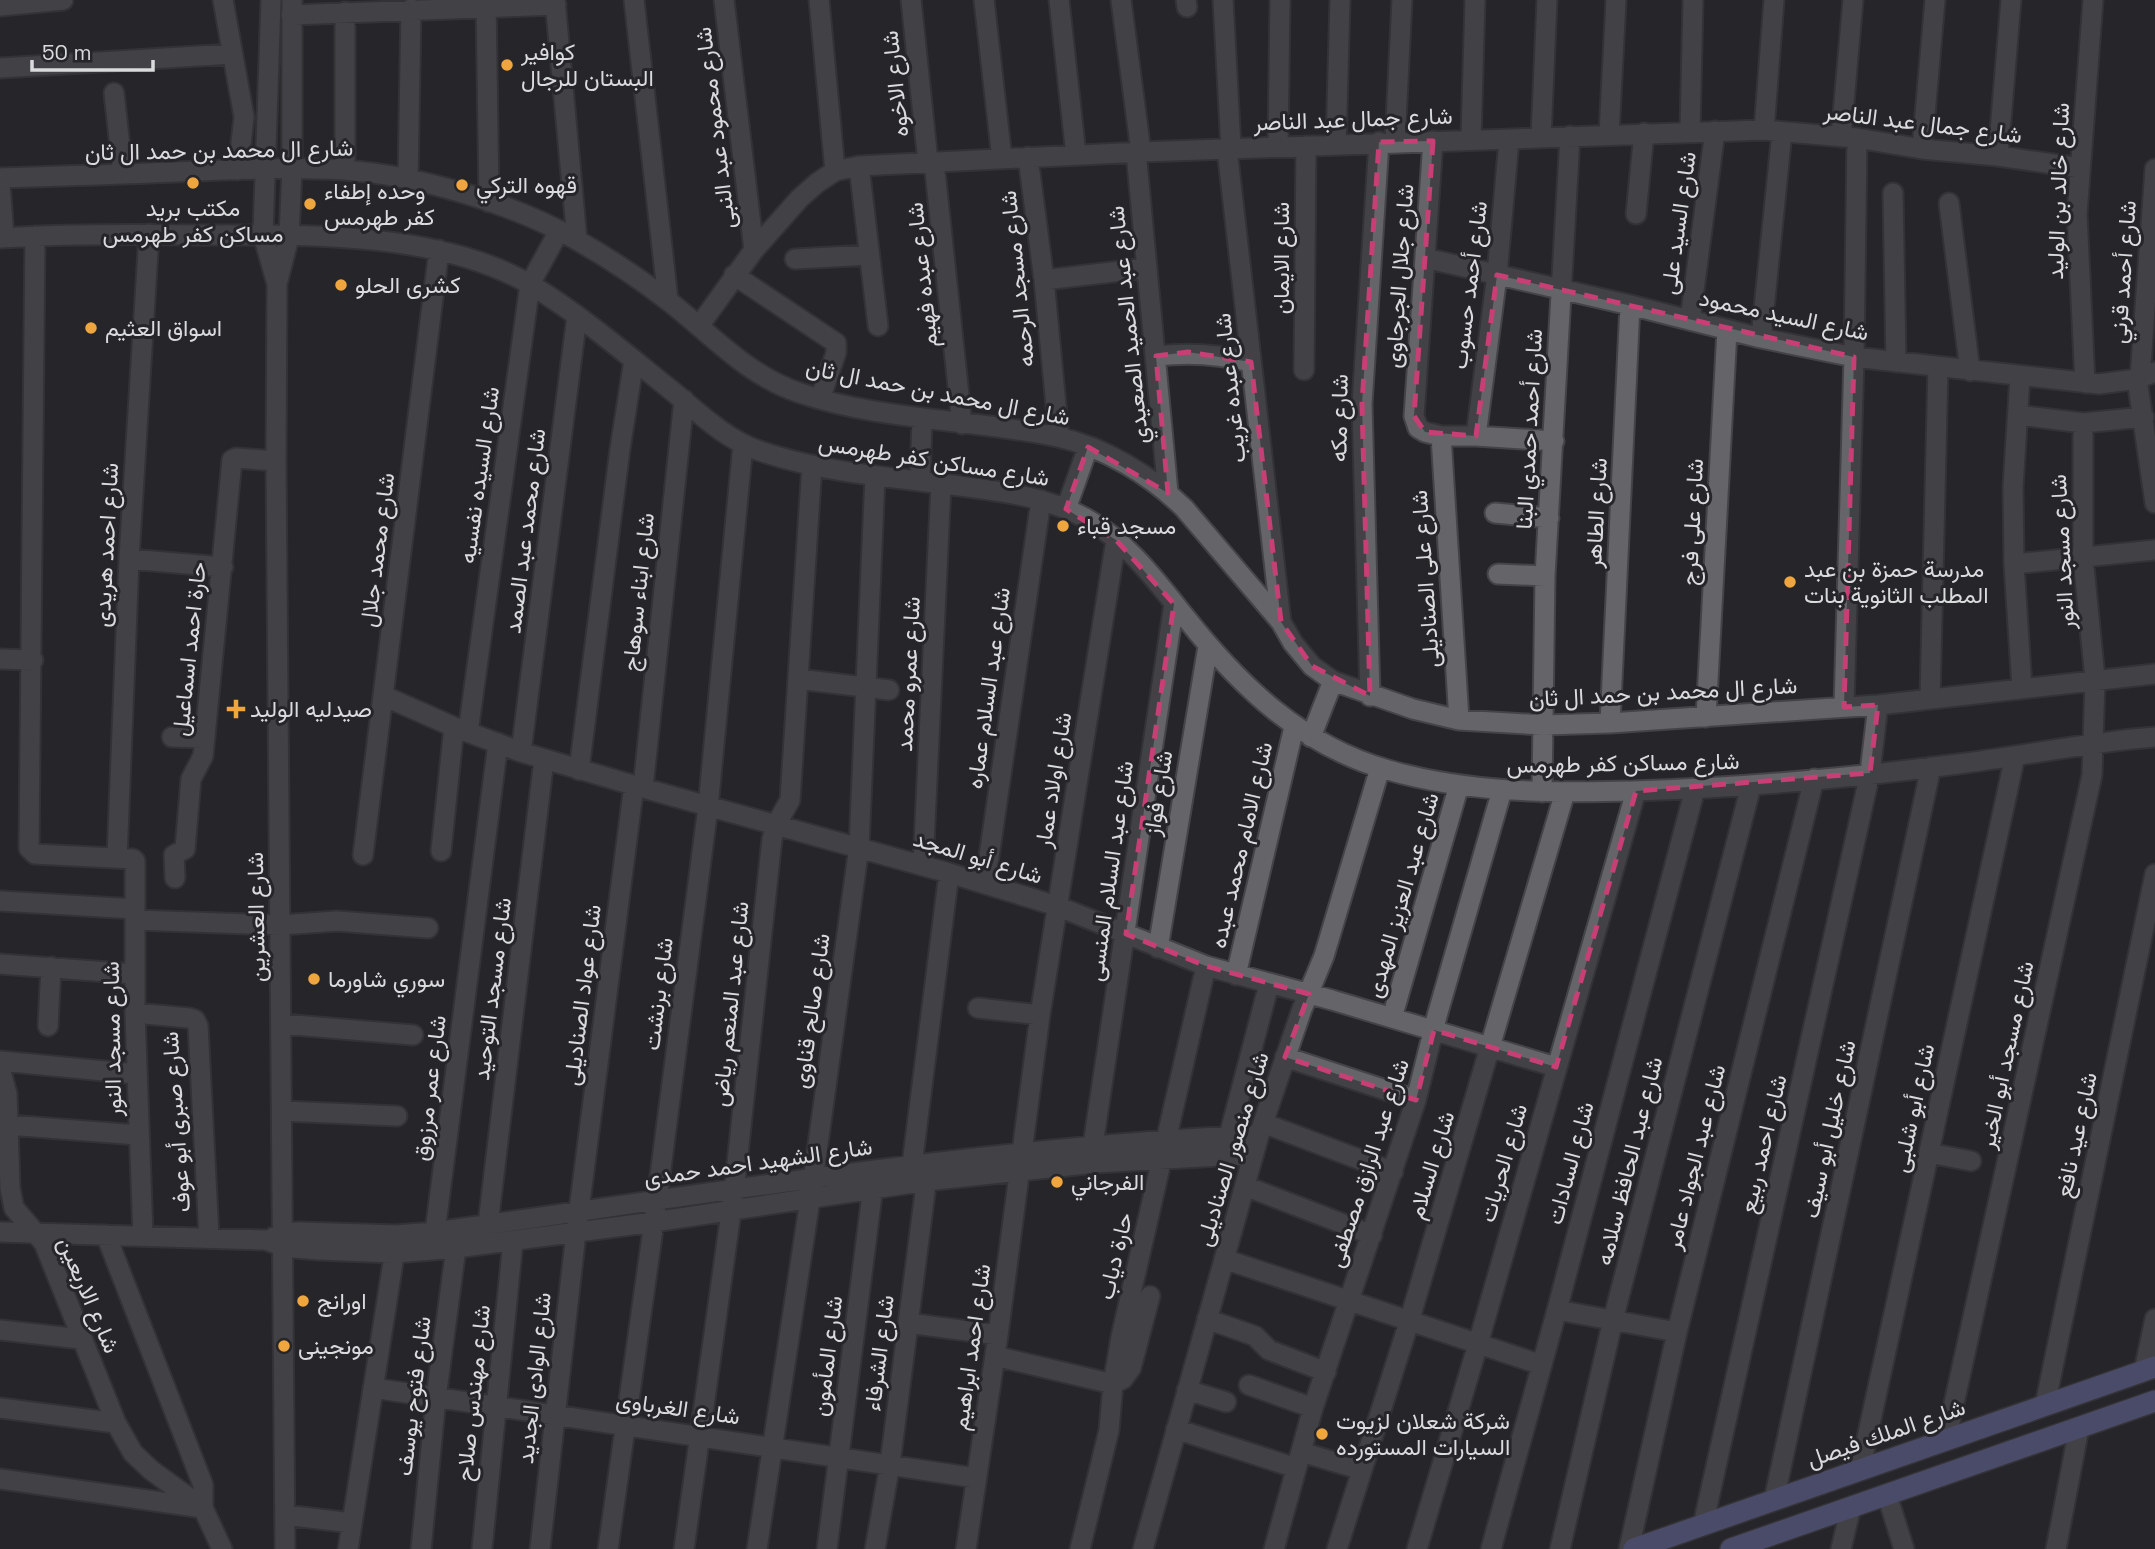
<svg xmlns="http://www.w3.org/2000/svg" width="2155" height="1549" font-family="'Space Grotesk',Vazirmatn,sans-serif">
  <rect width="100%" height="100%" fill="#26262a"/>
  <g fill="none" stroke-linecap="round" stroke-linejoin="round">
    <!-- minor casing -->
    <g stroke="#444448" stroke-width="23">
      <path id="minor" d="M223,0L244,117L238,170
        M271,0L263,235L277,284
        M486,0L489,202
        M555,0L577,240
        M634,0L668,300
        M724,0L754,250
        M819,0L835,171
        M911,0L928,162
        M984,0L1002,159
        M1059,0L1076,155
        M1121,0L1141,152
        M1186,0L1187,7
        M1223,0L1231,148
        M0,6L63,0
        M345,12V170
        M291,15L556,5
        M0,68L232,54
        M114,93L123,174
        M1764,130L1774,0
        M1690,132L1693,0
        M1609,135L1616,0
        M1541,137L1547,0
        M1841,137L1853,0
        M1471,139L1475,0
        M1433,141L1414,416L1418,428L1425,432L1441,436H1476L1554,441
        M1395,142L1402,0
        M1336,144L1340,0
        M1278,146L1280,0
        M1227,149L1281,622
        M1922,149L1935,0
        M1136,152L1168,493
        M1998,156L2011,0
        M1028,157L1044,280L1059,437
        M934,162L962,424
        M859,166L878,326
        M0,178C66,176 132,174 198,171C246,169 296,167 344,170C416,175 512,203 575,239C605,256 643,281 671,303C713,336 748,376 800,393C882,421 973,419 1058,437C1104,447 1150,475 1184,508L1281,622L1293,643L1312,666L1333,681L1413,709L1459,720L1543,725L1610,723L1878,705L2155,674
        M408,179L411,9
        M0,183L4,237
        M1893,193L1896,362
        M1949,203L1970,371
        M1636,214L1644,133
        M35,236L29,848L35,854L133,859L135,861V1013L143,1236
        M0,238C66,234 133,234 199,235C303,235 439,231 531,285C581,315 626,354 671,390C698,412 724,438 757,450C819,472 887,477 952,485C998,491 1046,496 1087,519C1127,541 1158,583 1186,618C1240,686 1302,746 1388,770C1468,793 1549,793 1632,791C1741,788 1850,778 1958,764C2024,756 2089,742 2155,737
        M1425,258L1630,305L1761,338L1854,357L2099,384L2137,379L2155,372
        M795,259L869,255
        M734,275L836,343V353L820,399
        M1044,280L1147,268
        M1690,320L1715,131
        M699,326L754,250L800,198L817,183L835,171L859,166L1141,152L1764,130L1857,138L1922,149L1998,156L2080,168
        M1761,338L1782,132
        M1156,356C1190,352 1219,354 1251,362
        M1304,370L1306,146
        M2020,376L2013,487L2014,564L2022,688
        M2140,378L2155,169
        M2137,379L2155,503
        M2085,383L2077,214L2093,0
        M2018,415L2083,423L2144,417
        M1441,436L1459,720
        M1476,436L1497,275L1509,140
        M920,481L922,419
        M1066,509L1088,447
        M1495,513L1549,518
        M129,559L223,567
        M2014,564L2155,550
        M1498,574L1545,576
        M0,659L33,660
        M798,679L889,690
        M384,696L454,727L521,752L643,788L949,873L1057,906L1206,966L1332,1000L1556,1067
        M1370,696L1362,404L1379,142
        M1930,699L1938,367
        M1844,707L1854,357L1857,138
        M1706,717L1727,330
        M1610,723L1630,305
        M468,732L530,284L559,231
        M172,737L205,738
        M1311,737L1333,681
        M521,752L577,316
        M579,770L620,449L634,360
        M643,788L684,400
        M1542,792L1545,576L1570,136
        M441,851L454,727
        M363,855L439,250
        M117,858L129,559L149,234
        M923,865L941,484
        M175,878L174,855L185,849L191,779L203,756L232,460L236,458L276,461
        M985,884L1041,500
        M0,901L135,909
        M135,920L281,925L337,921L428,928
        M1158,948L1208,646
        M0,964L135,974
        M1236,975L1294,727
        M978,1008L1040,1015
        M135,1013L189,1018L195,1020L198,1026L209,1237
        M1392,1018L1459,785
        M282,1024L413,1035
        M48,1026L51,967
        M1285,1057L1416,1100
        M0,1061L136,1074
        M0,1068L7,1094L10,1188L14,1208L44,1243L116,1423L133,1453L151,1470L203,1508L222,1549
        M282,1111L397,1116
        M1263,1123L1393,1172
        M9,1125L138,1135
        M1229,1136L1269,984
        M1093,1145L1174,604
        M1929,1153L1971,1161
        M912,1165L949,873
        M1245,1186L1372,1235
        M488,1224L544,759
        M0,1232L266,1240L284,1247L319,1250L395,1253L456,1248L654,1222L926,1181L1095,1163L1254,1154
        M435,1232L498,743
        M274,1237L284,1233L299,1232L396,1235L435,1232C709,1194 983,1147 1259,1135
        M1224,1259L1542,1365
        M1557,1310L1677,1332
        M1207,1319L1255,1336L1269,1350L1326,1372
        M908,1323L998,1335
        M0,1330L81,1339
        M995,1356L1113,1384L1123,1379L1131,1368L1150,1296
        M2144,1371L2155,1319
        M1249,1385L1313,1408
        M373,1388L976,1478
        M1187,1390L1226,1402
        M2045,1405L2155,874
        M0,1408L116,1423
        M1176,1429L1296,1468
        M1946,1440L2092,775L2095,679L2083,557V423
        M1301,1452L1362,1470
        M1860,1470L2015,756
        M0,1479L203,1508V1485L106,1235
        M1887,1495L1904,1549
        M1774,1500L1931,767
        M285,1515L352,1523
        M1703,1525L1870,773L1878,705
        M285,1549L276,461L277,284L289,237L292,169V0
        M348,1549L396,1243
        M421,1549L436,1398L456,1248
        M482,1549L513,1241
        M540,1549L576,1233L634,785
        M608,1549L654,1222L708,807L743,444
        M684,1549L734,1191L772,839L776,825L790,800L812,465
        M757,1549L813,1180L859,847L875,476
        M827,1549L874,1179
        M875,1549L890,1464L928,1169
        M966,1549L998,1335L1040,1015L1116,540
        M1080,1549L1109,1430L1113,1384L1121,1337L1206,966
        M1143,1549L1259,1135L1302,1009L1324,956L1380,768
        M1274,1549L1313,1408L1416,1100L1437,1016L1502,790
        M1337,1549L1409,1322L1565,792
        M1417,1549L1478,1344L1636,791
        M1491,1549L1557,1310L1695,789
        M1560,1549L1613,1320L1751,786
        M1629,1549L1677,1332L1814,779
        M1841,1549L1851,1507
        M2056,1549L2079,1428"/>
    </g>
    <!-- major casing -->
    <g stroke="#444448" stroke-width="24">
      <path id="major" d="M1634,1549L2155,1367
        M1731,1549L2155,1401"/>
    </g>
    <!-- minor -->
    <use href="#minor" stroke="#656569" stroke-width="19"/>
    <!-- major -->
    <use href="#major" stroke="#7777b5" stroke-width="21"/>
  </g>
  <!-- marked area -->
  <path d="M0 0H2155V1549H0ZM1433,141L1414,416L1425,432L1476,436L1497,275L1854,357L1844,707L1878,705L1870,773L1636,791L1556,1067L1434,1030L1416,1100L1285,1057L1309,994L1206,966L1126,934L1174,604L1116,540L1066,509L1088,447L1168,493L1156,356L1188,352L1251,362L1281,622L1312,666L1370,696L1362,404L1379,142Z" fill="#26262a" fill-opacity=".55" fill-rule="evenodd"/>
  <path fill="none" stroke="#c73f75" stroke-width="5" stroke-dasharray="14 9" stroke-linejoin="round" d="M1433,141L1414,416L1425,432L1476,436L1497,275L1854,357L1844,707L1878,705L1870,773L1636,791L1556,1067L1434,1030L1416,1100L1285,1057L1309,994L1206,966L1126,934L1174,604L1116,540L1066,509L1088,447L1168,493L1156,356L1188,352L1251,362L1281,622L1312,666L1370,696L1362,404L1379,142Z"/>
  <!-- markers -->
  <g fill="#f0a63f" stroke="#26262a" stroke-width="2.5">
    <circle cx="507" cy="65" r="7"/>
    <circle cx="193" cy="183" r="7"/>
    <circle cx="462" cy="185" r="7"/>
    <circle cx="310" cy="204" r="7"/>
    <circle cx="341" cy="285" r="7"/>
    <circle cx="91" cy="328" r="7"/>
    <circle cx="1063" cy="526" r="7"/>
    <circle cx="1790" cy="582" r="7"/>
    <path d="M232.5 698.5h7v7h7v7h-7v7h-7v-7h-7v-7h7z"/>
    <circle cx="314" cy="979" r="7"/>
    <circle cx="1057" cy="1182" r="7"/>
    <circle cx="303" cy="1301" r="7"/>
    <circle cx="284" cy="1346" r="7"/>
    <circle cx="1322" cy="1434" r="7"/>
  </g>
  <g text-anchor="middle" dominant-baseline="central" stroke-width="6" stroke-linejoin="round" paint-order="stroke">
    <!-- poi labels -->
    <g font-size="23" fill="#dadbdd" stroke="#26262a" text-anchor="start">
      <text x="521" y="52">كوافير<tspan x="521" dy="26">البستان للرجال</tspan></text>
      <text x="476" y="185">قهوه التركي</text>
      <text x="324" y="191">وحده إطفاء<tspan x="324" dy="26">كفر طهرمس</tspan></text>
      <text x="193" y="208" text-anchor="middle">مكتب بريد<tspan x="193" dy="26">مساكن كفر طهرمس</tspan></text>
      <text x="355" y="285">كشرى الحلو</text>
      <text x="105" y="328">اسواق العثيم</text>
      <text x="1077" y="526">مسجد قباء</text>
      <text x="1804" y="569">مدرسة حمزة بن عبد<tspan x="1804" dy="26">المطلب الثانوية بنات</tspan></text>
      <text x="250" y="709">صيدليه الوليد</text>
      <text x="328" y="979">سوري شاورما</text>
      <text x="1071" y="1182">الفرجاني</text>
      <text x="317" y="1301">اورانج</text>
      <text x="298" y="1346">مونجينى</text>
      <text x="1336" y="1421">شركة شعلان لزيوت<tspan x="1336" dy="26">السيارات المستورده</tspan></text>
    </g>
    <!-- street labels -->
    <g font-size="23" fill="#dadbdd" stroke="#26262a">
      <text transform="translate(895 84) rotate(-96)">شارع الاخوه</text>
      <text transform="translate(1353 119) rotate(-2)">شارع جمال عبد الناصر</text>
      <text transform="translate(1923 123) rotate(7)">شارع جمال عبد الناصر</text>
      <text transform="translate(715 128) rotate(-97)">شارع محمود عبد النبى</text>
      <text transform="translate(219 150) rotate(-1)">شارع ال محمد بن حمد ال ثان</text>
      <text transform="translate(2058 191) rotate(-88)">شارع خالد بن الوليد</text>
      <text transform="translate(1678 223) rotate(-82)">شارع السيد على</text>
      <text transform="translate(1281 258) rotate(-90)">شارع الايمان</text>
      <text transform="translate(2123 272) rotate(-86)">شارع أحمد قرني</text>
      <text transform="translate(922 275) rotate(-96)">شارع عبده فهيم</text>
      <text transform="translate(1399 276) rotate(-86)">شارع جلال الجرجاوى</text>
      <text transform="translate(1017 279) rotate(-96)">شارع مسجد الرحمه</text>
      <text transform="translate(1469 285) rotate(-83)">شارع أحمد حسوب</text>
      <text transform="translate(1784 315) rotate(12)">شارع السيد محمود</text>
      <text transform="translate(1128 325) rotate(-96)">شارع عبد الحميد الصعيدي</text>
      <text transform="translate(1230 388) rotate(-96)">شارع عبده غريب</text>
      <text transform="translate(938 392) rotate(11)">شارع ال محمد بن حمد ال ثان</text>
      <text transform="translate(1339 418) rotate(-89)">شارع مكه</text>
      <text transform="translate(1529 429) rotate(-87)">شارع أحمد حمدي البنا</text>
      <text transform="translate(934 460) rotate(9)">شارع مساكن كفر طهرمس</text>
      <text transform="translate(479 475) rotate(-82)">شارع السيده نفسيه</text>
      <text transform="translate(1596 513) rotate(-87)">شارع الطاهر</text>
      <text transform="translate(1692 522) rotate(-87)">شارع على فرج</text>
      <text transform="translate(525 531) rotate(-83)">شارع محمد عبد الصمد</text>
      <text transform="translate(106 545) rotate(-87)">شارع احمد هريدى</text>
      <text transform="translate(377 550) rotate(-83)">شارع محمد جلال</text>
      <text transform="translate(2062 552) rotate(-93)">شارع مسجد النور</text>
      <text transform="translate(1425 579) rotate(-94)">شارع على الصناديلى</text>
      <text transform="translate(638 592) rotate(-84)">شارع ابناء سوهاج</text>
      <text transform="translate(189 649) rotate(-84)">حارة احمد اسماعيل</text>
      <text transform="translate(908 674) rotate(-87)">شارع عمرو محمد</text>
      <text transform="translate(988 688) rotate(-82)">شارع عبد السلام عماره</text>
      <text transform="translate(1663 692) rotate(-3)">شارع ال محمد بن حمد ال ثان</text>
      <text transform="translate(1623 763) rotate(-1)">شارع مساكن كفر طهرمس</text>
      <text transform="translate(1053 780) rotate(-81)">شارع اولاد عمار</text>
      <text transform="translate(1158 793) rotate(-81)">شارع فواز</text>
      <text transform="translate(1241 845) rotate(-77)">شارع الامام محمد عبده</text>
      <text transform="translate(978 857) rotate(17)">شارع أبو المجد</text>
      <text transform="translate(1110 871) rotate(-82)">شارع عبد السلام المنسى</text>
      <text transform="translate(1402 895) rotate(-74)">شارع عبد العزيز المهدى</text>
      <text transform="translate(256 917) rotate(-91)">شارع العشرين</text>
      <text transform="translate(492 989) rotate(-83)">شارع مسجد التوحيد</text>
      <text transform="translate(658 994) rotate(-83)">شارع برنشت</text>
      <text transform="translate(582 995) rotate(-83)">شارع عواد الصناديلى</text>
      <text transform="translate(730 1004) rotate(-84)">شارع عبد المنعم رياض</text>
      <text transform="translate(811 1011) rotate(-82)">شارع صالح قناوى</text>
      <text transform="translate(112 1039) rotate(-91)">شارع مسجد النور</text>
      <text transform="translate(2006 1055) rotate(-78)">شارع مسجد أبو الخير</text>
      <text transform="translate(429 1088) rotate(-83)">شارع عمر مرزوق</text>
      <text transform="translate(1913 1108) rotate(-78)">شارع أبو شلبى</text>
      <text transform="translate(176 1122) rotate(-94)">شارع صبرى أبو عوف</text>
      <text transform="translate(1829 1129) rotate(-78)">شارع خليل أبو سيف</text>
      <text transform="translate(2076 1135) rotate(-78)">شارع عيد نافع</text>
      <text transform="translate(1763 1144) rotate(-77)">شارع احمد ربيع</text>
      <text transform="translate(1232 1149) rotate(-73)">شارع منصور الصناديلى</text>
      <text transform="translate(1695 1157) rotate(-76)">شارع عبد الجواد عامر</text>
      <text transform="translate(1629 1161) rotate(-76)">شارع عبد الحافظ سلامه</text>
      <text transform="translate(758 1162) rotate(-8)">شارع الشهيد احمد حمدى</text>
      <text transform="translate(1368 1163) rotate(-72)">شارع عبد الرازق مصطفى</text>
      <text transform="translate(1503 1163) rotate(-74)">شارع الحريات</text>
      <text transform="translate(1570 1163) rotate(-75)">شارع السادات</text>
      <text transform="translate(1431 1165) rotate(-73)">شارع السلام</text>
      <text transform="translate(1115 1256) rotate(-77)">حارة دياب</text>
      <text transform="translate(89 1295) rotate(67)">شارع الاربعين</text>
      <text transform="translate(971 1347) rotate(-82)">شارع احمد ابراهيم</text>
      <text transform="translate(879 1353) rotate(-83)">شارع الشرفاء</text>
      <text transform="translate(827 1356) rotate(-83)">شارع المأمون</text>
      <text transform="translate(534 1378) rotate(-84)">شارع الوادى الجديد</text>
      <text transform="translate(473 1393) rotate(-84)">شارع مهندس صلاح</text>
      <text transform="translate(413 1396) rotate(-83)">شارع فتوح يوسف</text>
      <text transform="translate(678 1408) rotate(8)">شارع الغرباوى</text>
      <text transform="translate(1886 1433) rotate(-19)">شارع الملك فيصل</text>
    </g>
  </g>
  <!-- scale -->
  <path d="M32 60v10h121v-10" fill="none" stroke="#dadbdd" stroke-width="3.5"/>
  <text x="42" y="60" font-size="21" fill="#dadbdd" stroke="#26262a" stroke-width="5" paint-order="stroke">50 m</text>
</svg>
